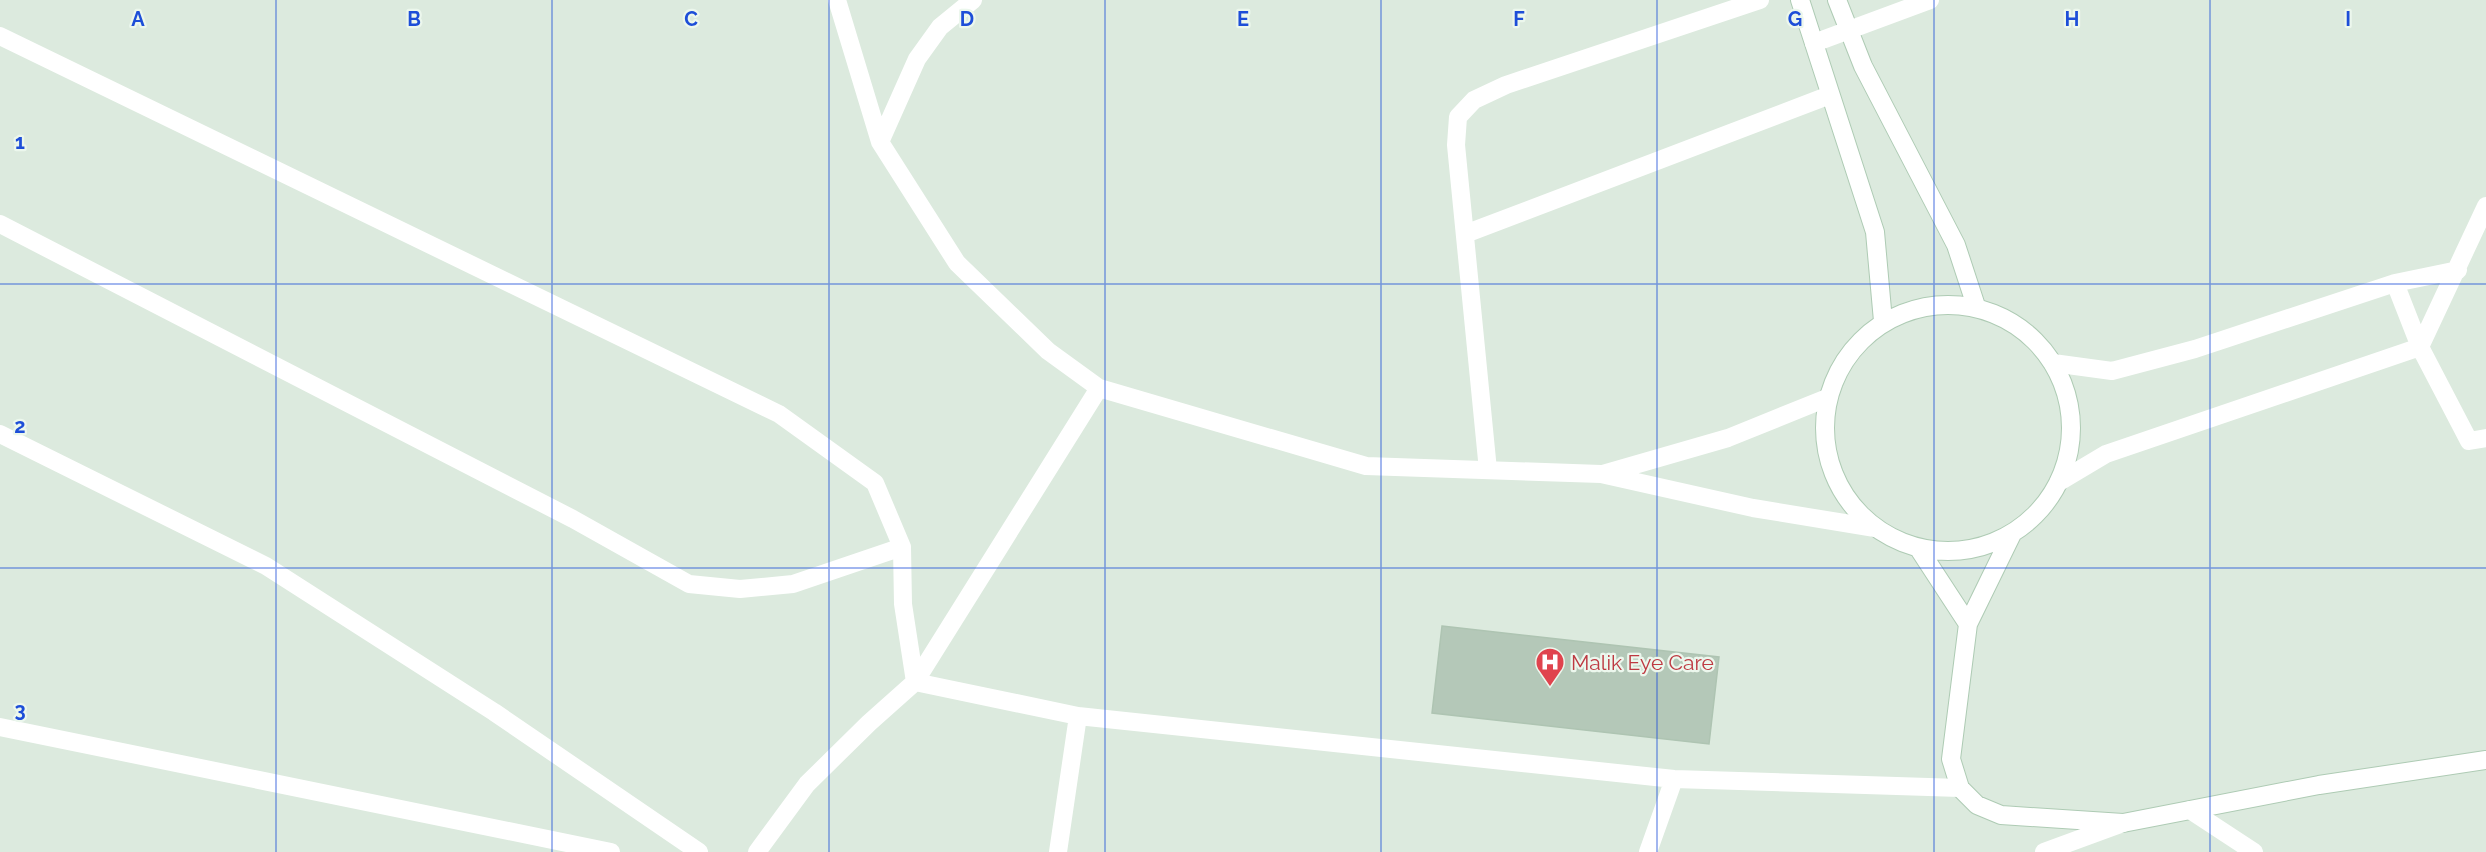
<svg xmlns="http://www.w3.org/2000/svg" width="2486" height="852" font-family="Raleway,sans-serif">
  <rect width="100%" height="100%" fill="#dceade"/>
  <!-- building -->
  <path fill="#b4c8b8" stroke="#aec4b2" stroke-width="1.5" d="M1442,626L1719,657L1709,744L1432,713Z"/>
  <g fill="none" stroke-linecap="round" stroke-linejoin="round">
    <!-- secondary casing -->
    <g stroke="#aecbb4" stroke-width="20">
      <path id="secondary" d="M1800,0L1875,232L1883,321
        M1837,0L1863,66L1956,245L1976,306
        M1825 428a123 123 0 1 1 246 0a123 123 0 1 1-246 0Z
        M2012,534L1968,624L1951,759L1960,788L1977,805L2001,815L2123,823L2319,785L2486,760
        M1919,549L1968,624"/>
    </g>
    <!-- street -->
    <path stroke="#fff" stroke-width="18" d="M837,0L880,142L957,263L1048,351L1099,388L1366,466L1601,474L1753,508L1875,528
      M0,36L779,414L875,483L902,547L903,604L915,682
      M1814,43L1930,0
      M880,142L917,59L940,27L973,0
      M0,224L573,519L689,584L740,589L793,584L902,547
      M1465,234L1830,95
      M2395,283L2420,347L2469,441L2486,438
      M2053,363L2112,371L2195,349L2395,283L2458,270
      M0,434L266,566L494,712L699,852
      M1488,470L1456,145L1458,117L1474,100L1506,85L1760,0
      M1603,474L1728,438L1827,398
      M2059,482L2106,454L2420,347L2486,206
      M915,682L1099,388
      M0,727L611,852
      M2190,810L2254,852
      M757,852L807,784L869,723L915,682L1078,716L1674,779L1960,788
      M1058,852L1078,716
      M1648,852L1674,779
      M2044,852L2123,823"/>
    <!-- secondary -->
    <use href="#secondary" stroke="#fff" stroke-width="18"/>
  </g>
  <!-- grid -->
  <path fill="none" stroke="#1d4ed8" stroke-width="1.5" stroke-opacity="0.55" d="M276,0V852M552,0V852M829,0V852M1105,0V852M1381,0V852M1657,0V852M1934,0V852M2210,0V852M0,284H2486M0,568H2486"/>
  <!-- icons -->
  <defs>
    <g id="hospital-pin" transform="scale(1.5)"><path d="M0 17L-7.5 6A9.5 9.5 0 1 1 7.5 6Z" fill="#e0444e" stroke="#ecf7ed"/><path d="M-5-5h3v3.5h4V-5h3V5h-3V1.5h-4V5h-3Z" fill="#fff"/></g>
  </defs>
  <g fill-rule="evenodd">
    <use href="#hospital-pin" x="1550" y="662"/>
  </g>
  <g text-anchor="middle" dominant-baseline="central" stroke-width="4.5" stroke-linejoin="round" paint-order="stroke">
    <!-- health labels -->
    <g font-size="21" fill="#be3a42" stroke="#ecf7ed" text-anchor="start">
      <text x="1571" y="662">Malik Eye Care</text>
    </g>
  </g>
  <g font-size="20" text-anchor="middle" font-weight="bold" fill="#1d4ed8" stroke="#ecf7ed" stroke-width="4.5" stroke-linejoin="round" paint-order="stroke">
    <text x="138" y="26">A</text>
    <text x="414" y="26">B</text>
    <text x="691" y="26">C</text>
    <text x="967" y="26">D</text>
    <text x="1243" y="26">E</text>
    <text x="1519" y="26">F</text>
    <text x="1795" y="26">G</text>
    <text x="2072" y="26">H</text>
    <text x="2348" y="26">I</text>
    <text x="20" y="149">1</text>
    <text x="20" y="433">2</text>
    <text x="20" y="717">3</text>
  </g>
</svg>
